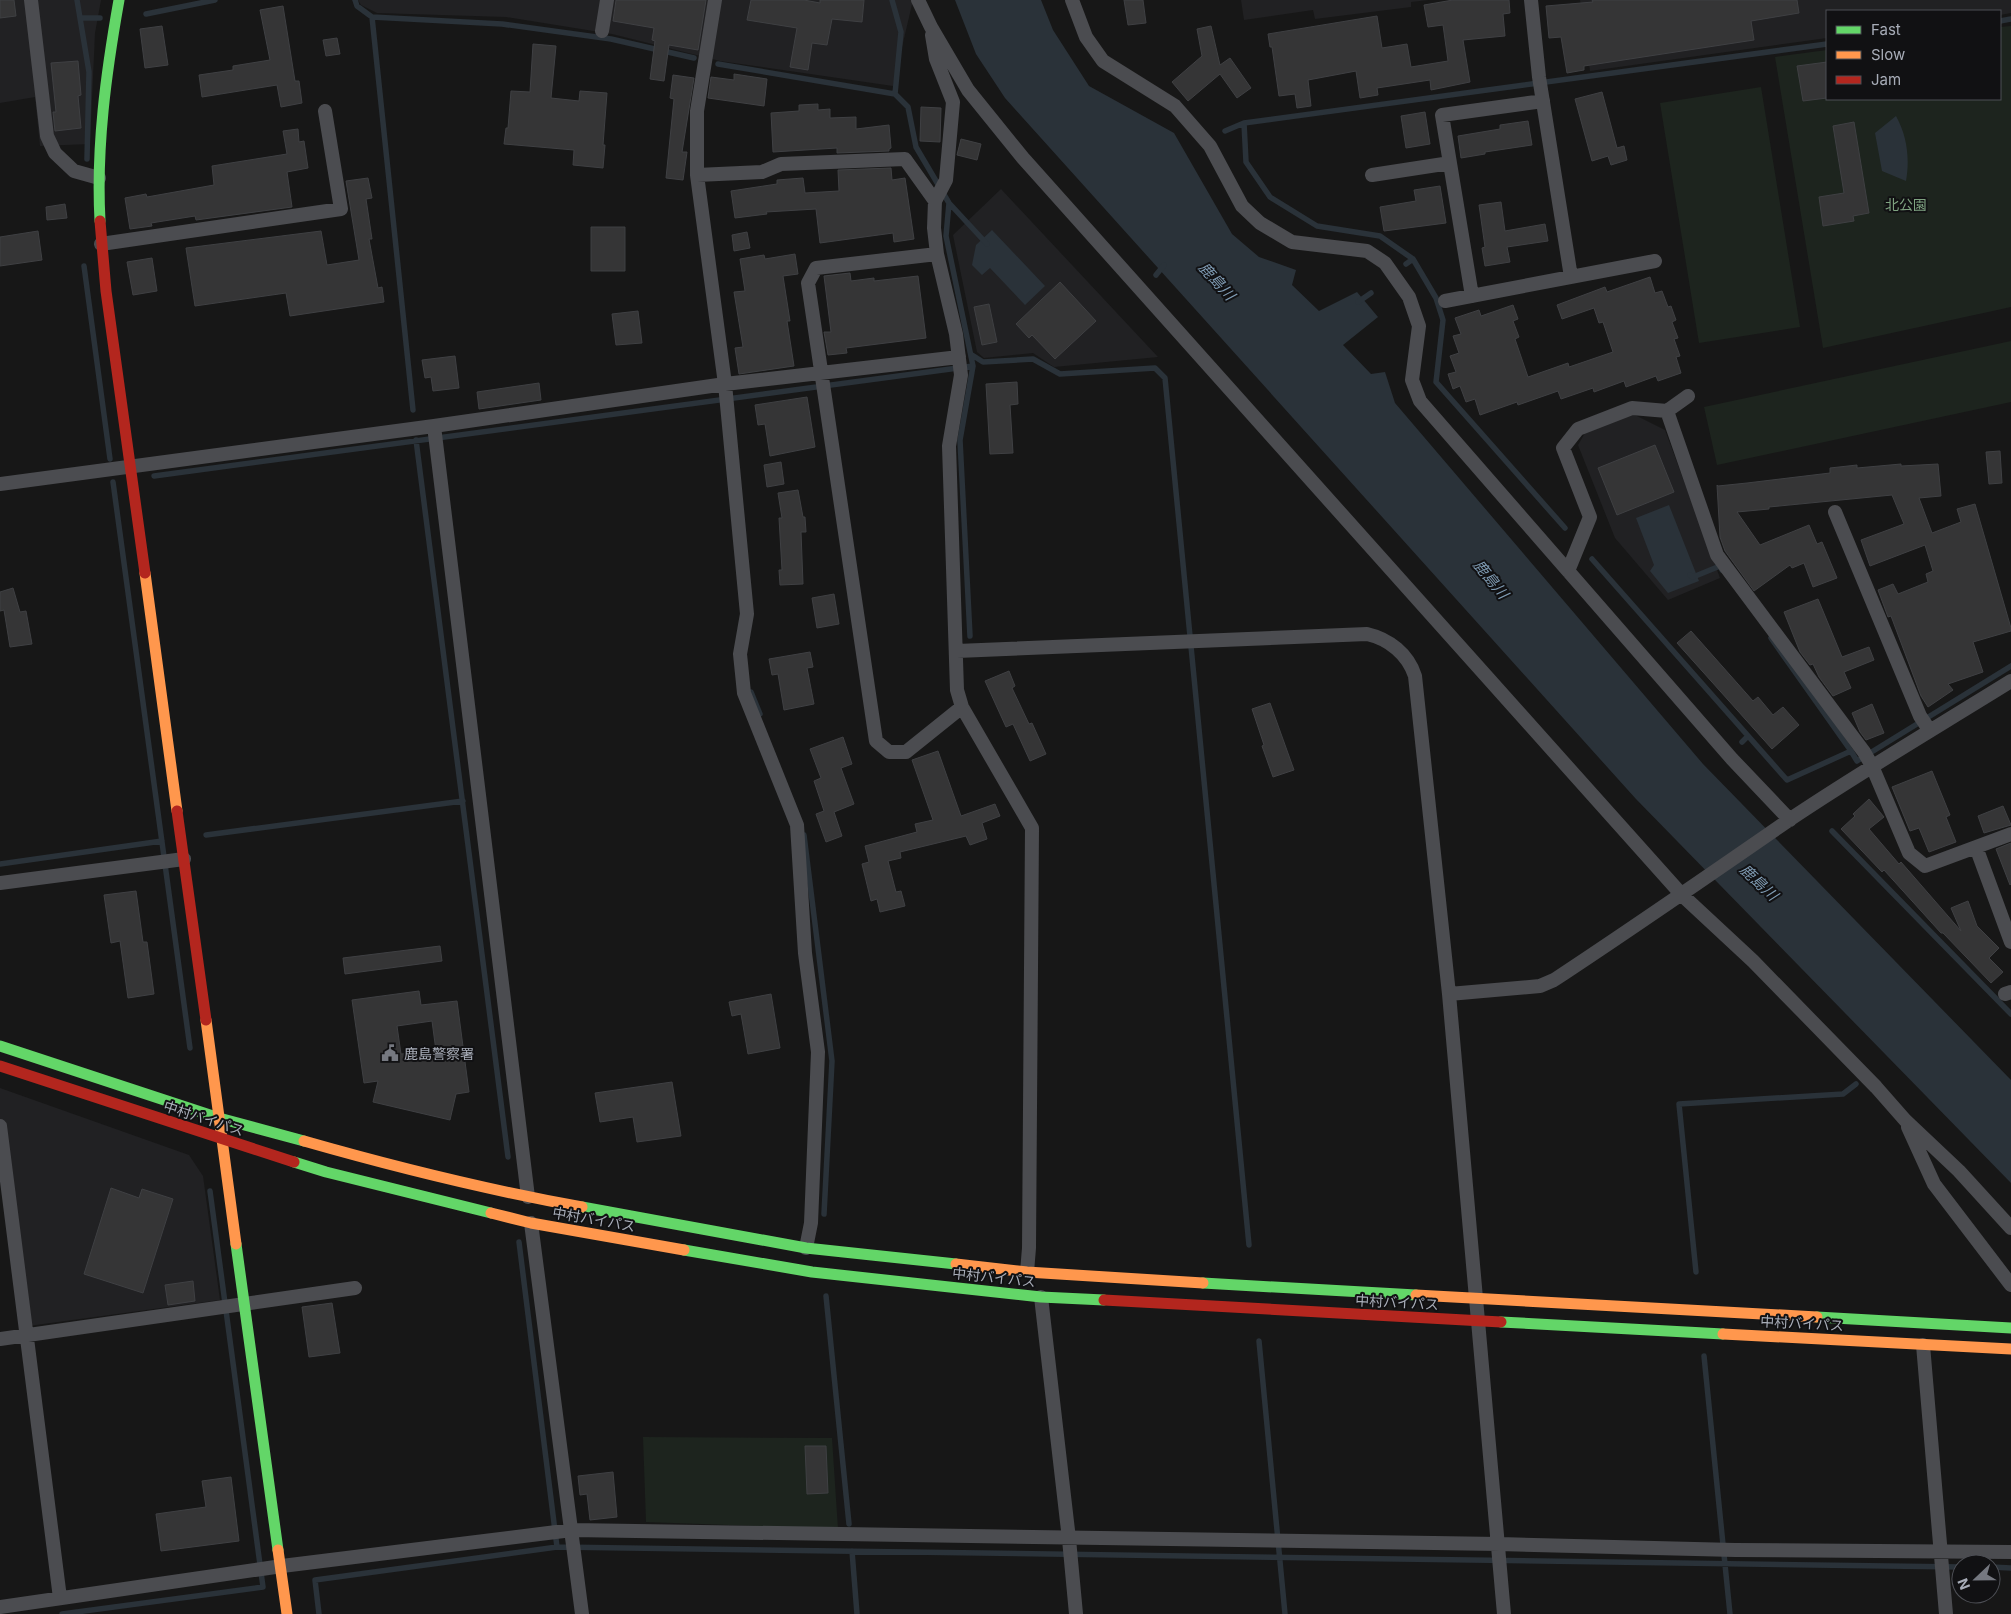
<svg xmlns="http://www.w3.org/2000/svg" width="2011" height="1614" font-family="Inter,'Noto Sans JP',sans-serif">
  <rect width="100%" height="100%" fill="#171717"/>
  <!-- built -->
  <path fill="#212123" d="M0,0H101L95,33L90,144L40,146L35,97L0,103Z
    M358,0H913L893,86L720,61L612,34L506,17L377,13L361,5Z
    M1241,0H1429L1411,2V7L1315,19L1313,10L1244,20Z
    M1580,0H2011V13L2000,15V11H1827V38L1590,71Z
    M1001,189L1158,357L1054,367L1033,353L984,358L977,352L953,235Z
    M1633,414L1665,430L1720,578L1668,600L1615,538L1578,445L1585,433Z
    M0,1088L189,1155L203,1176L220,1300L21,1327L0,1162Z"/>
  <!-- green -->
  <path fill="#1d241e" d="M2011,26V307L1823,348L1775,57L1827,50V99H2000V27Z
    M1761,87L1800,327L1699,343L1660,103Z
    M2011,341V402L1717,465L1704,407Z
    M643,1437L832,1438L838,1529L646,1522Z"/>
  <!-- water -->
  <path fill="#2a3239" d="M955,0H1041L1053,30L1089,86L1174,133L1232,234L1259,257L1296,270L1292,285L1319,311L1357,292L1378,317L1343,345L1371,374L1385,372L1395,403L1703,764L2011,1080V1183L1636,799L1005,98L976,54Z
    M1896,116C1907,136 1910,158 1906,181L1882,171L1875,133Z
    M992,230L1045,286L1025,305L990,268L982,275L972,265L976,245Z
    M1669,505L1699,581L1668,593L1650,571L1654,565L1636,518Z"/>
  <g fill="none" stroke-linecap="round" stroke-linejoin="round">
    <!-- stream -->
    <path stroke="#2a3239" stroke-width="5.5" d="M77,0L89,72L87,159
      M355,0L357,6L372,17L502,24L611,39L694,58
      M892,0L901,32L895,94
      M146,14L215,0
      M372,17L413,410
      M80,18H100
      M2000,21L2011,19
      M718,64L895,94L908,107L916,147L949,203L987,244
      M1244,123L1246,162L1270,197L1317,226L1380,236L1413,259L1436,298L1443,320L1436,382L1565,528
      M1225,131L1244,123L1827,44
      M949,203L946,236L973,366L960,440L970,636
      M1406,264L1413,259
      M84,266L110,459
      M1156,275L1164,265
      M1358,302L1371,293
      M972,355L983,362L1033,359L1060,374L1155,368L1165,378L1249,1245
      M416,440L508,1157
      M154,476L973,366
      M113,482L190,1048
      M1592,559L1787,780L1851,751L1857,761L2011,666
      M1690,575L1693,577L1720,566L1722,570
      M1771,638L1851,751
      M751,692L760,714
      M1742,742L1748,736
      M1832,831L2011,1014
      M206,835L463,801
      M804,835L832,1061L824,1214
      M0,864L162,841
      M519,1242L557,1547
      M1696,1272L1679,1104L1843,1094L1856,1084
      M826,1296L849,1524
      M1259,1341L1285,1614
      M1704,1356L1730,1614
      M852,1551L857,1614
      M1991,1567L2011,1568
      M62,1614L263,1587L210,1191
      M319,1614L315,1580L557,1547L1961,1567"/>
  </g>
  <!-- building -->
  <path fill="#353536" stroke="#3f4043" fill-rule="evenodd" d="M0,0H14L16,16L0,18Z
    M616,0H706L698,50L669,45L664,81L650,79L655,41L652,40L654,28L613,21Z
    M751,0H804L820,3V0H864L862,22L832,19L827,45L812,43L808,70L790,67L797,28L747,20Z
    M1124,0H1143L1146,23L1128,25Z
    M1453,0H1509L1510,13L1503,14L1505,36L1463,40L1470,82L1431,90L1430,80L1377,88L1378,95L1360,98L1356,71L1308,80L1311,106L1297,108L1295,94L1279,96L1272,47H1270L1268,34L1377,16L1382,48L1407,44L1411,67L1448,61L1443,25L1428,27L1424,5Z
    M1592,0H1797L1799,13L1751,21L1754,40L1584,66V70L1567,73L1561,37L1549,38L1546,6L1593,2Z
    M283,6L295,81H299L302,103L281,107L277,85L202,97L199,75L233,70V66L270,60L260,10Z
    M162,26L168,65L145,68L140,29Z
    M1211,26L1220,65L1230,58L1251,88L1237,98L1220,74L1188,101L1172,82L1202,56L1197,29Z
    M337,38L340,54L326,56L323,40Z
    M533,44L556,46L551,98L579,101L580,91L607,93L603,145H605L603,168L573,165L574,150L504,144L506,128H508L511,91L530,92Z
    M78,61L81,95L78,96L81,128L55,131L53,112H56L51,63Z
    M1827,62V98L1803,101L1797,66Z
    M734,74L767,79L764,106L708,98L711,77L734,80Z
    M673,75L694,78L682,152H687L683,180L666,178L674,99L670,98Z
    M1602,92L1617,148L1624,146L1627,160L1611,165L1608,156L1592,161L1575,99Z
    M818,104V110L830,109V118L856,117V129L889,125L891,148L889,149V151L837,153V148L773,152L771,113L799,111V105Z
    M921,107L941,108L940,142L920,141Z
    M1425,112L1430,144L1406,148L1401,116Z
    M1528,121L1532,145L1485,152V154L1461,158L1458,136L1500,129V125Z
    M1854,122L1869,213L1853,216L1854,221L1823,226L1819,197L1844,193L1833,126Z
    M298,129L299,142L304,141L308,168L287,172L292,207L196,220L195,216L151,223L152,226L130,229L125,198L146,194L147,197L214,185L212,166L287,154L283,131Z
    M961,139L981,144L977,160L957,155Z
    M891,168L892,180L905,178L914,239L894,242L893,233L820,243L816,209L766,212L767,214L735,218L731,191L777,184V180L803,178L805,193L839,191L838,170Z
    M368,178L372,198L366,199L372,239H369L378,288L382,287L384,302L290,316L286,293L195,306L186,248L321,231L327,265L359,260L346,181Z
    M1440,186L1446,223L1384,231L1380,207L1416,201L1414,190Z
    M1501,202L1505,231L1545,224L1548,241L1507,247L1510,262L1485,266L1482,248L1485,247L1479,205Z
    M65,204L67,218L47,220L46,207Z
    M591,227H625V271H591Z
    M38,231L42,260L0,266V237Z
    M747,232L750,248L734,251L732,235Z
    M795,254L798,274L783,276L790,321H787L794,366L739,374L735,348L743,347L734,292L745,291L740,259L764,255L765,259Z
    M152,258L157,291L133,295L127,262Z
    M850,273L851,281L874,278V281L918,276L926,338L846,348L847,353L828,355L824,332H831L824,276Z
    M1650,277L1655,293L1662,291L1668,307L1671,306L1676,320L1672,322L1678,338L1674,339L1680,356L1676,357L1681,373L1658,381L1656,376L1626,387L1624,381L1594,392L1593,388L1561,399L1558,391L1518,405L1517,402L1480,415L1475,399L1466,402L1460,386L1453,389L1448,374L1456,372L1450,356L1459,353L1453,336L1461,334L1455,318L1479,310L1481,316L1513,305L1518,319L1513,321L1519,337L1515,339L1528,377L1568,363L1569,367L1613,352L1603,322L1599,323L1594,308L1562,319L1557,305L1605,287L1607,292Z
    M1060,282L1096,321L1055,359L1032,335L1029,338L1016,324Z
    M989,304L997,342L982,345L974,307Z
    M638,311L642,343L616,345L612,314Z
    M455,356L459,388L433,391L431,377L425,378L422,360Z
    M1017,382L1018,404L1010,405L1013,453L990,454L986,384Z
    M539,383L541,400L479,409L477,392Z
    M807,397L815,447L770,456L765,424L758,425L755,405Z
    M1655,445L1674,492L1617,515L1598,468Z
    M2000,451L2002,483L1989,484L1986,452Z
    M781,462L784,484L767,487L764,465Z
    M1901,464V466L1938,464L1941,496L1919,498L1932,533L1961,522L1957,509L1975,504L2011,628V631L1973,642L1983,672L1948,684L1953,690L1928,707L1921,696L1891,616L1888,617L1878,590L1893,584L1898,594L1928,582L1926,574L1933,571L1925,545L1870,566L1861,540L1904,524L1892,495L1769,507V509L1737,512L1760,545L1809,525L1817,544L1822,542L1837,578L1813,587L1804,563L1792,568L1790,565L1754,591L1725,551L1720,537L1717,485L1718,486L1747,483L1830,473V468L1857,465V468Z
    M798,490L803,517H805L806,532H801L803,584L780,585L779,570H782L779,518H782L778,493Z
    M13,588L20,612L26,611L32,644L10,647L4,610L0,611V592Z
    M834,594L839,624L817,628L812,598Z
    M1818,599L1842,657L1869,647L1874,660L1844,672L1851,688L1833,696L1819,677L1813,664L1810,665L1800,652L1784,612Z
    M1691,631L1753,701L1758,697L1773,715L1783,707L1799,725L1772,749L1677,643Z
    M810,652L813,667L807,668L814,704L784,710L778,674L772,675L769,659Z
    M1009,671L1015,686L1012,688L1029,724L1032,723L1046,754L1030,761L1013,724L1006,727L985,681Z
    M1270,703L1294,770L1273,777L1262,746L1264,745L1252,709Z
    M1872,704L1884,733L1866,740L1860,732L1852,713Z
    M843,737L852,764L841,768L854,804L834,812L842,836L826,842L816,814L824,811L814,781L821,778L810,749Z
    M938,751L961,816L995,804L1000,816L982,823L987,839L970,845L966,836L900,852L901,858L888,861L896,892L901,891L905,906L880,912L877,899L871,901L862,864L869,862L865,846L917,832L915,824L933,820L912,760Z
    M1932,771L1950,815L1946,817L1956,842L1929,852L1919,828L1910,831L1892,787Z
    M1869,799L1884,817L1869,829L1899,864L1901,862L1961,931L1951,908L1968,901L1977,926L1999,948L1989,958L2003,972L1991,983L1943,933H1941L1884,870L1882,872L1841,829L1855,816L1853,814Z
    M2003,806L2011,825L1984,833L1978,816Z
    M2011,843V884L2010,885L1996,849Z
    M136,891L143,942H147L154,994L128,998L120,941L111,943L104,895Z
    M440,946L442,961L345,974L343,958Z
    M419,991L421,1005L457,1001L469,1092L456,1094L450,1120L373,1102L378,1081L364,1083L352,1000ZM432,1021L436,1051L401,1054L397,1026Z
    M771,994L780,1048L748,1054L741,1014L732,1016L729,1002Z
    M672,1082L681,1136L637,1142L633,1117L600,1122L595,1093Z
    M111,1188L139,1198L142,1189L173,1199L143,1293L84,1274Z
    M193,1281L195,1301L168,1305L165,1285Z
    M332,1303L340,1353L309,1357L302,1307Z
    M805,1446H826L828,1493L807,1494Z
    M613,1472L617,1517L590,1520L587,1494L580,1495L578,1476Z
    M231,1477L239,1541L161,1551L156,1514L206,1507L202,1481Z"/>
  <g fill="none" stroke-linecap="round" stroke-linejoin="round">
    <!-- street -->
    <path stroke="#4b4c50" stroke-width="14" d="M31,0L47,136L55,153L74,171L99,178
      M715,0L697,111V175L725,384L747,614L740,654L744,693L797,825L805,953L818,1052L811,1223L806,1248
      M918,0L931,27L968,90L1023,158L1682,895L1753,961L1876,1087L1905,1120L1959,1171L2011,1228
      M1072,0L1086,37L1103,61L1175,106L1210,146L1242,206L1260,223L1292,242L1367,251L1385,263L1409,297L1419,326L1412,380L1420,401L1732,759L1790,820
      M1531,0L1539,77L1571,277
      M602,31L607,0
      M932,35L936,59L953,102L946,180L935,201L934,228L937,254L956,334L961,375L949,446L957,690L962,707L1032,828L1029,1248L1027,1272
      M697,175L762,172L781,164L905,159L935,201
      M1372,175L1450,163
      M101,244L341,209L325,111
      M937,254L816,268L808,283L876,741L889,752H906L962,707
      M1472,296L1442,115L1543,101
      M1445,301L1655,261
      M1667,411L1717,555L1864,752L1872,766L1909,853L1925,866L2011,834
      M434,426L528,1197
      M0,484L434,426L725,384L959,357
      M1835,512L1920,716L1930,731
      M1568,571L1590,517L1563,448L1578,429L1632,408L1667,411L1688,396
      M957,651L1367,634C1389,639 1408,654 1415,676L1449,994L1504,1614
      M1976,847L2011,942
      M0,883L184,859
      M1449,994L1540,986L1554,980C1633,928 1711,874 1789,820C1862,771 1937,727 2011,681
      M2005,994L2011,992
      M0,1126L60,1598
      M1908,1127L1934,1184L2011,1285
      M531,1223L582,1614
      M1041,1297L1069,1539L1076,1614
      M0,1339L355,1288
      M1923,1345L1946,1614
      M0,1607L282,1566L572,1530L1499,1544L1735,1550L2011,1552"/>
    <!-- fast -->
    <path stroke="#63d668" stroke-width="11" d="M100,221C96,147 106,73 119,0
      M0,1046L219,1118L304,1141
      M294,1162L326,1172L491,1213
      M582,1207L806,1248L956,1264
      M236,1244L278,1550
      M684,1250L812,1272L1041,1297L1104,1300
      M1203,1283L1416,1295
      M1817,1317L2011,1328
      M1501,1322L1723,1334"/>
    <!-- slow -->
    <path stroke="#ff974d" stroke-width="11" d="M145,573L177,811
      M206,1020L236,1244
      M304,1141C395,1167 488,1190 582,1207
      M491,1213L531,1223L684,1250
      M956,1264L1027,1272L1203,1283
      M1416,1295L1817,1317
      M1723,1334L2011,1349
      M278,1550L287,1614"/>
    <!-- jam -->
    <path stroke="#b3261e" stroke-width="11" d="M100,221L106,291L145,573
      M177,811L206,1020
      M0,1066L294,1162
      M1104,1300L1501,1322"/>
  </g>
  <!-- icons -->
  <defs>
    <g id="civic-bare" transform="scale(1.35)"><path d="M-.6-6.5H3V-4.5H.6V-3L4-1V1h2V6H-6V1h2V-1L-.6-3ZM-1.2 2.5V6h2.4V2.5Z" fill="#757880" stroke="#111113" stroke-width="2.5" paint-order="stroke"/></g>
  </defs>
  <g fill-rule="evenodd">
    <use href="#civic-bare" x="390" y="1053"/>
  </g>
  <g text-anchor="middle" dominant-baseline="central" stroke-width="4" stroke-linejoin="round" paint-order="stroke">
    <!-- park labels -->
    <g font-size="14" fill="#7fa381" stroke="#111113">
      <text x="1906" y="204">北公園</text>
    </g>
    <!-- poi labels -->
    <g font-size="14" fill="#a8adb8" stroke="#111113" text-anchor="start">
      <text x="404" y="1053">鹿島警察署</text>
    </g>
    <!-- street labels -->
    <g font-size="14" fill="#a8adb8" stroke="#111113">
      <text transform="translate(204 1118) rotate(18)">中村バイパス</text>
      <text transform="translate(594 1219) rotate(10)">中村バイパス</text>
      <text transform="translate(994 1277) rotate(6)">中村バイパス</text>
      <text transform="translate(1397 1302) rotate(3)">中村バイパス</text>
      <text transform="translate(1802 1323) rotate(3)">中村バイパス</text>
    </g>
    <!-- water labels -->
    <g font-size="15" font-style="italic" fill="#7f9bb3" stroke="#111113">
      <text transform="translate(1217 281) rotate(48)">鹿島川</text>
      <text transform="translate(1491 579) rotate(51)">鹿島川</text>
      <text transform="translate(1759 882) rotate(43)">鹿島川</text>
    </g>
  </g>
  <!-- legend -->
  <rect x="1826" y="10" width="175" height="90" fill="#111113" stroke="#4d4f55"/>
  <rect x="1836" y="26" width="25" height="8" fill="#63d668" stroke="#4d4f55"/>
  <text x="1871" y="35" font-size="15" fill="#a8adb8">Fast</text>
  <rect x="1836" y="51" width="25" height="8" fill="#ff974d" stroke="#4d4f55"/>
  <text x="1871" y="60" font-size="15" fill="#a8adb8">Slow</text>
  <rect x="1836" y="76" width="25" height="8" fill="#b3261e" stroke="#4d4f55"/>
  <text x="1871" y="85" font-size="15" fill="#a8adb8">Jam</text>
  <!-- north arrow -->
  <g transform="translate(1976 1579) rotate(248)"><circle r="24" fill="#111113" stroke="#4d4f55"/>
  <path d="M0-4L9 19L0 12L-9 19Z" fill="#757880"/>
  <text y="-8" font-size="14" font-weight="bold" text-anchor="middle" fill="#a8adb8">N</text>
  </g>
</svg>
